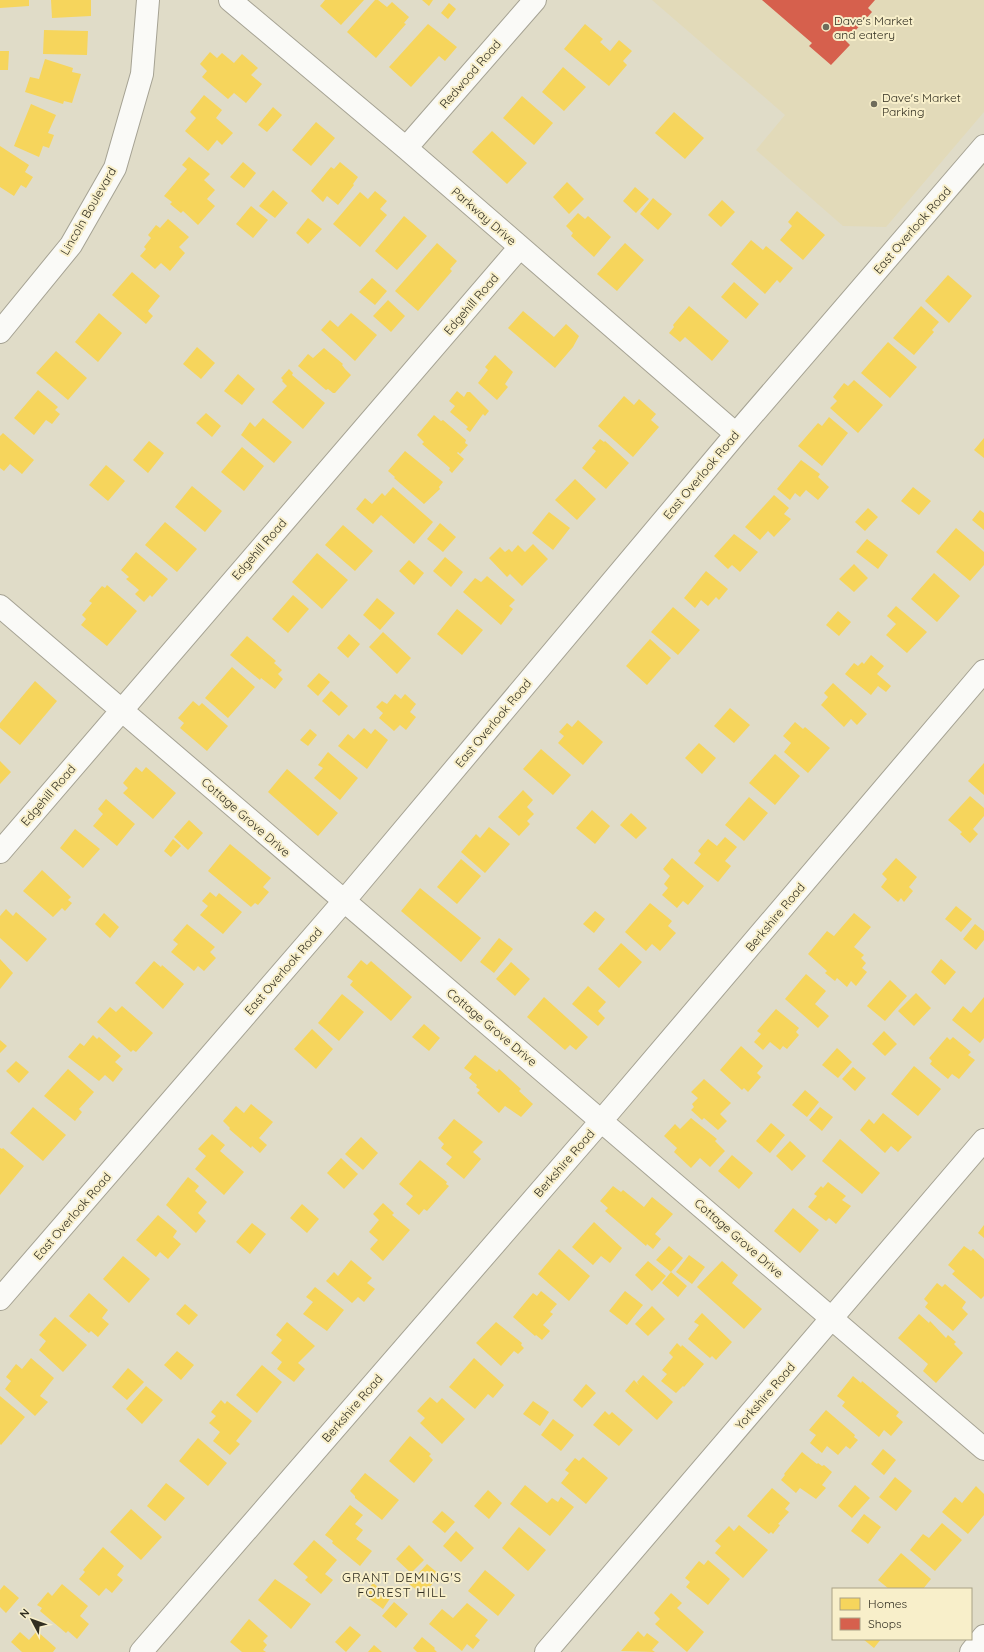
<svg xmlns="http://www.w3.org/2000/svg" width="984" height="1652" font-family="Quicksand,sans-serif">
  <rect width="100%" height="100%" fill="#e0dcc8"/>
  <!-- built -->
  <path fill="#e2dab9" d="M652,0H984V112L886,227L843,226L756,150L785,115Z"/>
  <!-- homes -->
  <path fill="#f6d55c" d="M0,0H29V6L0,8Z
    M51,0H91V16L52,18Z
    M325,0H364L341,25L320,6Z
    M375,0H378L387,7L392,2L409,17L404,23L406,24L376,58L347,32Z
    M422,0H433L429,6Z
    M449,3L456,9L448,19L441,13Z
    M428,24L457,47L445,61L439,56L411,87L389,67Z
    M585,24L603,39L600,42L610,51L619,40L632,51L623,61L627,65L609,86L564,49Z
    M44,30L88,31L87,55L43,54Z
    M0,51H9L8,70H0Z
    M210,52L217,58L222,53L234,63L242,54L258,68L251,75L262,84L246,103L234,93L228,99L202,77L207,71L200,64Z
    M45,59L73,68L72,72L81,74L72,103L64,101L63,104L25,92L30,77L39,79Z
    M563,67L586,87L564,111L542,92Z
    M204,95L222,110L216,118L233,133L222,145L217,140L208,151L185,131L196,118L190,112Z
    M522,96L553,123L534,145L503,118Z
    M31,104L56,115L48,133L54,135L49,148L43,146L39,157L14,146Z
    M273,107L282,115L267,132L258,125Z
    M674,112L704,138L685,159L655,133Z
    M316,122L335,138L311,166L292,150Z
    M492,131L527,163L507,184L472,152Z
    M0,146L29,165L25,172L33,177L26,188L21,185L14,196L0,187Z
    M189,157L210,174L204,180L215,190L207,199L215,206L198,225L183,211L181,213L170,204L172,202L164,196L187,169L182,165Z
    M243,162L256,173L244,188L230,177Z
    M340,162L358,177L353,184L354,185L338,205L327,196L323,202L311,191L331,167L334,169Z
    M567,182L584,199L569,214L553,197Z
    M635,187L649,199L636,213L623,201Z
    M273,190L288,203L275,218L259,206Z
    M375,191L387,201L380,209L387,215L360,247L333,224L360,192L368,199Z
    M653,198L672,214L658,230L640,214Z
    M722,200L735,212L721,227L708,215Z
    M251,206L268,220L253,238L236,224Z
    M797,211L825,235L803,260L780,240L792,226L788,222Z
    M578,213L585,219L588,216L611,237L594,257L571,236L573,233L566,226Z
    M404,216L427,236L397,270L375,251Z
    M308,218L322,229L308,244L296,233Z
    M168,219L189,237L179,247L185,253L170,271L161,263L155,269L140,256L146,249L144,247L151,238L148,235L156,225L160,228Z
    M751,240L763,250L766,246L793,268L780,283L777,280L765,294L731,264Z
    M437,243L457,261L450,269L452,271L418,311L395,291Z
    M625,243L644,260L617,291L597,274Z
    M132,272L160,296L148,311L153,316L146,324L112,295Z
    M948,275L972,296L949,323L925,301Z
    M372,278L387,291L375,305L359,292Z
    M734,282L759,304L746,319L721,297Z
    M388,300L405,316L391,332L373,316Z
    M689,306L729,341L712,361L685,337L680,342L669,333L674,327L673,325Z
    M921,306L939,322L932,330L934,332L914,355L893,338Z
    M523,311L554,337L566,324L579,336L573,347L555,368L508,328Z
    M99,313L122,333L98,362L75,342Z
    M351,313L377,335L355,361L321,330L330,320L338,327Z
    M888,342L917,367L890,398L861,373Z
    M197,347L215,363L201,379L183,364Z
    M324,348L343,364L342,365L345,369L351,375L335,393H333L328,389L326,390L298,366L308,354L313,358Z
    M56,351L87,378L68,400L36,373Z
    M495,355L513,372L505,384L508,387L497,400L478,383L488,370L485,367Z
    M289,369L293,373L292,375L325,403L303,429L272,402L287,386L282,381L283,380L281,378Z
    M238,374L255,389L242,405L224,391Z
    M854,380L883,405L858,433L830,408L837,401L833,397L844,383L848,386Z
    M38,390L58,407L55,410L60,414L52,424L46,420L34,435L14,418Z
    M457,391L464,397L467,392H470L489,411L485,416L483,414L470,432L466,429L468,427L450,412L455,406L449,401Z
    M624,396L634,405L639,399L656,414L651,420L659,427L633,457L598,426Z
    M206,413L221,426L212,437L196,423Z
    M434,415L441,421L443,420L466,440L465,443L468,445L460,454L458,452L457,453L464,459L452,473L449,470L450,468L422,444L424,442L417,435Z
    M829,417L848,433L822,466L798,446L818,423L822,426Z
    M263,418L292,442L274,463L241,435L250,422L255,427Z
    M3,433L34,460L22,474L10,464L4,471L0,468V436Z
    M984,438V458L974,450Z
    M600,439L604,442L605,441L629,463L606,489L582,468L596,451L592,448Z
    M149,441L164,453L148,473L133,460Z
    M242,447L264,466L244,491L221,472Z
    M405,451L443,482L439,487L440,489L424,504L394,478L395,477L388,471Z
    M801,460L820,474L818,477L829,487L818,500L806,490L800,497L795,493L790,500L777,489Z
    M106,465L125,481L108,501L89,485Z
    M575,479L596,499L577,520L555,500Z
    M192,486L222,511L205,532L175,507Z
    M393,487L433,522L414,544L381,515L373,524L356,509L365,498L372,504L382,493L385,496Z
    M913,487L931,501L919,515L901,501Z
    M774,495L789,508L784,514L791,519L774,537L768,531L760,540L745,527Z
    M868,508L878,517L865,531L855,522Z
    M980,510L984,513V530L972,520Z
    M549,512L570,528L553,550L532,533Z
    M165,522L197,549L177,572L145,545Z
    M440,523L456,537L443,552L427,539Z
    M343,525L373,551L355,571L325,545Z
    M956,528L984,552V565L970,581L936,552Z
    M734,534L758,552L740,572L732,565L728,569L714,556Z
    M867,539L888,555L878,569L856,552Z
    M533,544L548,559L522,586L510,574L507,577L489,558L500,547L505,552L509,549L512,552L518,545L525,552Z
    M136,552L168,579L152,597L150,595L144,602L135,594L139,590L126,579L129,577L121,570Z
    M317,553L348,580L322,609L292,582Z
    M445,557L463,572L451,587L433,571Z
    M409,560L424,573L414,585L399,571Z
    M854,564L868,578L854,592L839,579Z
    M706,571L728,589L719,600L716,597L708,606L701,600L695,608L684,598Z
    M934,573L960,596L937,622L911,599Z
    M487,576L515,600L509,606L513,609L501,625L463,592L475,578L481,582Z
    M107,585L137,611L107,646L81,625L86,619L82,615L92,603L89,601L102,586L105,588Z
    M293,595L309,609L288,633L272,619Z
    M377,598L395,613L380,630L363,615Z
    M896,606L927,632L907,653L886,635L896,624L887,616Z
    M673,607L700,630L678,655L651,632Z
    M457,609L483,630L462,655L437,634Z
    M838,611L851,622L839,636L826,625Z
    M383,632L411,658L397,674L369,647Z
    M349,634L360,644L348,658L337,648Z
    M247,636L276,661L274,663L282,670L278,674L283,679L275,689L261,678L260,680L230,655Z
    M650,639L671,658L647,685L626,666Z
    M871,655L884,666L877,674L891,686L886,692L878,686L871,695L845,674L854,663L858,666L862,662L864,664Z
    M232,667L255,687L228,718L205,698Z
    M319,673L330,682L318,696L307,686Z
    M35,681L57,701L20,745L0,728V723Z
    M833,683L867,714L857,725L851,719L844,727L821,705L828,697L824,693Z
    M331,691L348,706L339,716L322,701Z
    M395,694L401,699L405,694L416,704L410,712L416,717L406,730L400,725L394,731L379,718L383,713L376,707L382,701L387,704Z
    M193,701L199,706L202,703L228,726L207,751L180,728L184,723L178,718Z
    M730,708L750,725L734,743L714,726Z
    M578,720L603,742L583,765L558,743L564,736L559,732L567,723L572,727Z
    M795,722L803,729L805,727L830,748L808,773L784,752L791,743L783,736Z
    M364,728L371,734L375,729L388,740L367,769L338,746L348,734L354,739Z
    M310,729L317,735L308,746L300,740Z
    M699,743L716,758L702,774L685,758Z
    M541,749L571,775L553,795L523,769Z
    M328,752L358,778L340,800L314,778L323,768L318,765Z
    M775,754L800,776L775,805L749,783Z
    M0,761L11,772L0,784Z
    M984,763V795L968,781Z
    M136,767L142,772L146,767L176,793L153,819L123,793L128,788L123,783Z
    M287,769L338,813L318,836L268,792Z
    M523,790L533,800L527,807L534,814L527,821L530,824L519,836L498,817Z
    M970,796L984,808V816L973,829L978,834L970,843L960,834L962,832L948,820Z
    M749,797L768,813L744,841L725,825Z
    M106,799L135,824L117,846L93,826L103,814L98,809Z
    M592,810L610,826L595,844L576,828Z
    M631,813L647,828L636,839L620,825Z
    M189,820L203,833L188,850L174,837Z
    M489,827L510,844L485,873L461,852L476,834L480,838Z
    M75,829L100,849L83,868L60,848Z
    M725,837L737,847L725,861L731,866L718,882L694,863L701,854L698,851L708,839L717,846Z
    M173,839L181,846L171,857L164,851Z
    M230,844L271,878L263,887L269,892L258,905L255,903L251,907L208,871Z
    M672,858L704,886L688,905L683,901L677,908L662,895L668,888L664,884L670,876L663,869Z
    M896,858L917,877L909,887L913,891L904,902L901,898L898,902L881,887L887,879L882,874Z
    M461,859L481,876L457,904L437,887Z
    M42,870L71,897L68,900L72,903L65,911L62,908L53,917L23,891Z
    M420,888L481,938L461,962L401,911Z
    M210,892L216,897L219,893L242,912L223,934L200,915L208,906L202,901Z
    M650,903L672,921L668,926L676,933L660,951L652,944L646,951L625,932Z
    M956,906L972,919L961,932L945,919Z
    M6,909L13,916L16,912L47,939L27,962L0,938V916Z
    M595,911L605,919L594,933L583,924Z
    M104,913L119,927L110,938L95,924Z
    M854,913L871,927L854,947L864,955L861,958L866,963L862,968L867,972L856,986L851,981L847,987L837,978L835,981L825,973L827,971L808,954L827,931L834,936Z
    M187,924L215,947L210,952L216,958L204,971L198,966L194,971L171,952L178,944L173,940Z
    M975,924L984,931V940L976,950L963,939Z
    M499,938L513,949L494,973L480,962Z
    M621,943L642,962L619,988L598,969Z
    M0,959L13,973L0,989Z
    M941,959L956,972L945,985L931,972Z
    M361,960L367,965L371,961L412,997L391,1021L350,985L353,981L347,977Z
    M154,961L161,967L162,965L184,984L163,1009L135,983Z
    M511,962L530,979L515,996L496,979Z
    M806,974L826,991L815,1004L829,1016L818,1028L785,999Z
    M890,980L907,996L885,1021L867,1006Z
    M588,986L606,1002L598,1011L605,1018L598,1026L572,1004Z
    M916,993L931,1008L914,1026L898,1011Z
    M342,994L364,1012L339,1041L318,1023Z
    M544,997L588,1037L576,1050L570,1045L565,1050L527,1017Z
    M984,997V1038L980,1043L952,1020L963,1006L971,1013Z
    M122,1006L153,1033L136,1052L133,1050L131,1052L97,1022L110,1007L116,1012Z
    M776,1009L799,1028L796,1032L799,1035L787,1049L783,1046L780,1050L770,1042L763,1050L754,1042L761,1034L757,1031Z
    M424,1024L440,1038L429,1051L412,1037Z
    M312,1029L333,1049L316,1069L294,1049Z
    M884,1031L897,1044L885,1056L872,1044Z
    M93,1035L97,1039L99,1037L121,1056L115,1062L123,1069L113,1082L105,1075L99,1081L68,1057L80,1043L84,1046Z
    M947,1037L950,1040L953,1037L971,1052L968,1055L975,1060L959,1079L952,1074L948,1079L930,1064L932,1061L929,1058Z
    M0,1040L7,1046L0,1053Z
    M741,1046L763,1066L757,1073L761,1077L748,1092L744,1088L742,1090L720,1070Z
    M837,1048L852,1062L838,1078L822,1065Z
    M475,1055L497,1072L499,1069L521,1089L519,1091L533,1104L521,1117L505,1106L499,1113L477,1093L480,1090L476,1087L477,1085L469,1078L472,1074L464,1068Z
    M16,1061L29,1072L19,1083L6,1071Z
    M914,1066L941,1089L918,1116L891,1094Z
    M853,1067L866,1078L855,1091L842,1079Z
    M68,1069L94,1092L79,1109L82,1112L75,1121L44,1096Z
    M704,1079L731,1103L720,1114L727,1121L718,1130L704,1118L702,1120L691,1110L694,1107L692,1104L698,1098L691,1092Z
    M805,1090L819,1102L807,1117L792,1105Z
    M251,1104L273,1122L259,1138L267,1145L260,1153L252,1146L251,1148L229,1129L230,1128L223,1121L236,1106L244,1113Z
    M33,1107L66,1135L43,1161L10,1133Z
    M820,1107L833,1117L822,1131L809,1120Z
    M883,1113L912,1137L898,1152L891,1146L885,1153L860,1130L869,1119L874,1124Z
    M691,1118L717,1139L715,1141L725,1151L710,1167L700,1158L691,1168L674,1152L677,1148L664,1136L675,1124L680,1129Z
    M454,1119L483,1142L473,1152L481,1159L464,1179L446,1164L452,1157L441,1148L444,1144L438,1138Z
    M771,1123L785,1135L770,1153L756,1141Z
    M212,1134L225,1145L220,1151L244,1172L224,1195L195,1169L206,1156L198,1149Z
    M361,1137L378,1153L363,1170L345,1154Z
    M840,1139L880,1173L862,1194L822,1161Z
    M790,1141L806,1156L792,1171L776,1156Z
    M0,1148L2,1149L3,1148L24,1166L0,1195Z
    M732,1155L753,1173L739,1189L718,1171Z
    M341,1158L358,1174L344,1189L327,1173Z
    M420,1160L447,1182L446,1184L449,1186L427,1211L424,1209L419,1215L406,1204L413,1196L399,1184Z
    M188,1177L199,1186L195,1191L207,1202L198,1213L206,1221L196,1233L166,1205Z
    M828,1182L846,1196L842,1200L851,1206L836,1224L829,1218L826,1221L808,1207L817,1196L814,1194L821,1186L823,1188Z
    M613,1186L621,1192L623,1190L644,1207L652,1197L673,1214L655,1234L661,1239L653,1249L647,1244L646,1246L605,1211L608,1208L600,1201Z
    M383,1203L394,1213L392,1215L410,1230L383,1261L370,1249L378,1240L369,1232L379,1220L373,1214Z
    M302,1204L319,1219L307,1233L290,1218Z
    M793,1208L819,1230L800,1253L774,1231Z
    M158,1215L177,1231L173,1237L181,1244L168,1259L160,1252L156,1257L136,1240Z
    M594,1222L622,1248L610,1263L601,1256L593,1265L572,1247Z
    M252,1223L266,1234L250,1254L236,1242Z
    M984,1225V1238L978,1233Z
    M669,1246L683,1258L671,1272L656,1260Z
    M964,1246L971,1251L973,1249L984,1259V1296L981,1299L952,1274L955,1271L948,1265Z
    M559,1249L590,1276L569,1301L538,1274Z
    M689,1255L705,1267L692,1284L676,1272Z
    M123,1256L150,1279L129,1303L103,1279Z
    M351,1260L372,1278L367,1283L375,1289L364,1302L358,1297L352,1303L326,1281L334,1272L338,1276Z
    M648,1261L666,1276L652,1291L635,1275Z
    M722,1261L738,1275L732,1283L762,1309L744,1329L697,1287Z
    M671,1272L687,1286L678,1297L662,1283Z
    M937,1283L942,1287L945,1284L966,1302L962,1308L968,1314L953,1331L925,1307L928,1303L924,1299Z
    M315,1287L344,1310L327,1331L303,1314L313,1302L306,1297Z
    M541,1291L557,1304L550,1312L553,1314L543,1325L550,1331L542,1340L536,1335L535,1336L513,1317L533,1293L537,1296Z
    M625,1291L643,1305L627,1325L609,1311Z
    M89,1293L108,1310L102,1318L109,1324L98,1337L91,1331L89,1333L69,1316Z
    M185,1304L198,1315L189,1325L176,1314Z
    M652,1306L665,1319L648,1336L635,1324Z
    M702,1313L732,1342L716,1360L712,1356L710,1358L688,1339L699,1325L694,1322Z
    M919,1314L929,1323L930,1321L946,1338L948,1335L956,1342L954,1344L963,1353L936,1383L923,1371L928,1364L898,1338Z
    M55,1317L87,1345L63,1372L39,1350L46,1341L39,1335Z
    M287,1322L315,1346L298,1363L305,1369L294,1382L277,1369L282,1362L271,1353L282,1340L276,1335Z
    M496,1322L522,1343L521,1345L524,1348L518,1354L514,1351L501,1366L476,1343Z
    M677,1343L681,1347L682,1345L704,1364L684,1387L683,1386L676,1393L661,1381L667,1374L662,1370L673,1357L669,1353Z
    M177,1351L194,1365L181,1380L164,1365Z
    M31,1358L54,1378L40,1396L48,1402L35,1416L5,1389L11,1381L6,1377L16,1364L22,1369Z
    M474,1358L504,1385L493,1398L488,1394L475,1409L449,1387Z
    M262,1365L282,1382L257,1413L236,1395Z
    M128,1368L144,1382L127,1400L112,1387Z
    M643,1375L673,1402L657,1420L625,1391L634,1380L639,1385L637,1382Z
    M853,1376L861,1383L862,1381L899,1412L896,1416L903,1422L891,1436L884,1430L879,1437L842,1406L845,1402L837,1396Z
    M586,1384L596,1393L582,1408L573,1400Z
    M146,1386L163,1400L142,1424L126,1409Z
    M0,1396L25,1417L1,1445L0,1444Z
    M430,1397L437,1403L442,1398L465,1419L442,1444L420,1423L425,1418L417,1411Z
    M221,1400L225,1404L227,1401L252,1421L236,1441L240,1444L230,1455L213,1441L220,1432L209,1423L216,1416L211,1412Z
    M533,1401L549,1412L540,1426L523,1414Z
    M826,1410L855,1435L854,1437L858,1440L850,1449L846,1446L838,1455L827,1446L822,1453L810,1443L816,1435L809,1430Z
    M605,1411L609,1415L612,1412L633,1430L619,1446L593,1425Z
    M553,1419L574,1435L561,1451L541,1435Z
    M410,1436L431,1454L429,1456L433,1460L414,1483L389,1461Z
    M198,1438L227,1463L208,1486L179,1461Z
    M883,1449L896,1460L884,1475L871,1464Z
    M802,1452L817,1464L818,1463L822,1466L824,1465L832,1472L822,1485L826,1488L816,1499L800,1488L796,1493L781,1480L785,1475L784,1474Z
    M583,1457L608,1478L586,1504L561,1483L569,1473L565,1470L575,1458L579,1461Z
    M365,1473L399,1500L382,1520L355,1498V1496L350,1491Z
    M895,1477L912,1491L896,1511L879,1497Z
    M166,1483L185,1498L165,1521L147,1506Z
    M525,1485L547,1503L552,1498L558,1502L561,1497L574,1507L550,1536L510,1504Z
    M855,1485L870,1498L852,1518L838,1506Z
    M976,1486L984,1494V1515L968,1534L942,1512L955,1497L962,1503Z
    M772,1488L790,1503L785,1509L789,1512L778,1524L780,1525L773,1534L771,1532L769,1534L747,1516Z
    M488,1490L502,1503L489,1519L474,1506Z
    M350,1505L363,1515L355,1524L363,1530L356,1539L372,1551L360,1566L332,1543L333,1541L325,1535Z
    M131,1509L162,1537L141,1560L110,1532Z
    M442,1511L455,1522L445,1533L432,1522Z
    M864,1514L881,1527L868,1544L851,1531Z
    M942,1523L962,1540L935,1571L910,1550L923,1534L929,1538Z
    M739,1525L768,1550L743,1578L715,1553L721,1546L715,1541L729,1526L734,1531Z
    M519,1527L546,1550L528,1571L502,1548Z
    M456,1531L474,1548L461,1562L443,1546Z
    M314,1540L337,1560L325,1574L333,1580L321,1594L305,1580L308,1577L293,1564Z
    M409,1545L424,1560L411,1573L396,1559Z
    M103,1547L124,1566L117,1575L123,1580L112,1593L106,1588L99,1596L79,1579L85,1572L83,1570Z
    M901,1553L931,1579L923,1589H889L878,1580Z
    M708,1560L730,1579L708,1605L686,1587L690,1582L685,1578L699,1561L704,1565Z
    M427,1564L440,1575L423,1595L409,1584Z
    M485,1570L515,1595L498,1616L468,1591Z
    M275,1579L311,1604L291,1629L258,1600Z
    M373,1583L391,1597L383,1609L364,1595Z
    M62,1584L88,1606L80,1616L89,1624L77,1639L68,1631L66,1633L40,1611L42,1608L37,1605L48,1592L52,1596Z
    M4,1585L19,1598L6,1613L0,1607V1590Z
    M671,1593L682,1603L677,1608L704,1632L687,1652L655,1624L660,1619L654,1613Z
    M394,1602L408,1614L396,1628L382,1616Z
    M467,1603L488,1620L475,1636L480,1640L473,1649L467,1644L462,1651L429,1624L442,1609L453,1618Z
    M249,1619L268,1636L263,1641L267,1645L263,1650L266,1652H242L230,1642Z
    M350,1626L361,1635L346,1652L335,1642Z
    M37,1631L56,1648L53,1652H22L11,1642L20,1632L29,1640Z
    M638,1631L644,1637L647,1633L659,1642L652,1650L655,1652L621,1651Z
    M422,1637L435,1648L434,1649L437,1652H417L413,1648Z
    M863,1639H881L874,1648Z
    M374,1645L382,1652H368Z"/>
  <!-- shops -->
  <path fill="#d6604d" d="M762,0H875L868,8L872,12L846,41L850,45L831,65L809,46L812,43Z"/>
  <g fill="none" stroke-linecap="round" stroke-linejoin="round">
    <!-- street casing -->
    <g stroke="#a5a293" stroke-width="24">
      <path id="street" d="M230,0L406,148L736,434
        M406,148L535,0
        M0,332L71,245L115,168L142,74L148,0
        M0,606L984,1449
        M0,852L520,247
        M0,1299L344,901L736,434L984,146
        M141,1652L602,1120L984,671
        M546,1652L984,1140
        M971,1652L984,1636"/>
    </g>
    <!-- street -->
    <use href="#street" stroke="#fafaf7" stroke-width="22"/>
  </g>
  <!-- markers -->
  <g fill="#6f6c5b" stroke="#f8efca" stroke-width="1.5">
    <circle cx="826" cy="27" r="4"/>
    <circle cx="874" cy="104" r="4"/>
  </g>
  <g text-anchor="middle" dominant-baseline="central" stroke-width="4" stroke-linejoin="round" paint-order="stroke">
    <!-- poi labels -->
    <g font-size="12" fill="#322f21" stroke="#f8efca" text-anchor="start">
      <text x="834" y="20">Dave's Market<tspan x="834" dy="14">and eatery</tspan></text>
      <text x="882" y="97">Dave's Market<tspan x="882" dy="14">Parking</tspan></text>
    </g>
    <!-- street labels -->
    <g font-size="12" fill="#322f21" stroke="#f8efca">
      <text transform="translate(470 74) rotate(-49)">Redwood Road</text>
      <text transform="translate(88 211) rotate(-60)">Lincoln Boulevard</text>
      <text transform="translate(484 216) rotate(41)">Parkway Drive</text>
      <text transform="translate(912 230) rotate(-49)">East Overlook Road</text>
      <text transform="translate(471 304) rotate(-49)">Edgehill Road</text>
      <text transform="translate(701 475) rotate(-50)">East Overlook Road</text>
      <text transform="translate(259 549) rotate(-49)">Edgehill Road</text>
      <text transform="translate(493 723) rotate(-50)">East Overlook Road</text>
      <text transform="translate(48 795) rotate(-49)">Edgehill Road</text>
      <text transform="translate(246 817) rotate(41)">Cottage Grove Drive</text>
      <text transform="translate(775 917) rotate(-50)">Berkshire Road</text>
      <text transform="translate(283 971) rotate(-49)">East Overlook Road</text>
      <text transform="translate(492 1027) rotate(40)">Cottage Grove Drive</text>
      <text transform="translate(564 1163) rotate(-49)">Berkshire Road</text>
      <text transform="translate(72 1216) rotate(-49)">East Overlook Road</text>
      <text transform="translate(739 1238) rotate(41)">Cottage Grove Drive</text>
      <text transform="translate(765 1396) rotate(-49)">Yorkshire Road</text>
      <text transform="translate(352 1408) rotate(-49)">Berkshire Road</text>
    </g>
    <!-- neighbourhood labels -->
    <g font-size="13" letter-spacing="1" fill="#322f21" stroke="#f8efca">
      <text x="402" y="1577">GRANT DEMING'S<tspan x="402" dy="15">FOREST HILL</tspan></text>
    </g>
  </g>
  <!-- legend -->
  <rect x="832" y="1588" width="140" height="52" fill="#f8efca" stroke="#a9a286"/>
  <rect x="840" y="1598" width="20" height="12" fill="#f6d55c" stroke="#a9a286"/>
  <text x="868" y="1608" font-size="12" fill="#322f21">Homes</text>
  <rect x="840" y="1618" width="20" height="12" fill="#d6604d" stroke="#a9a286"/>
  <text x="868" y="1628" font-size="12" fill="#322f21">Shops</text>
  <!-- north arrow -->
  <g transform="translate(32 1620) rotate(311)" stroke="#f8efca" stroke-width="3" paint-order="stroke">
  <path d="M0-3L7 15L0 10L-7 15Z" fill="#322f21"/>
  <text y="-6" font-size="11" font-weight="bold" text-anchor="middle" fill="#322f21">N</text>
  </g>
</svg>
